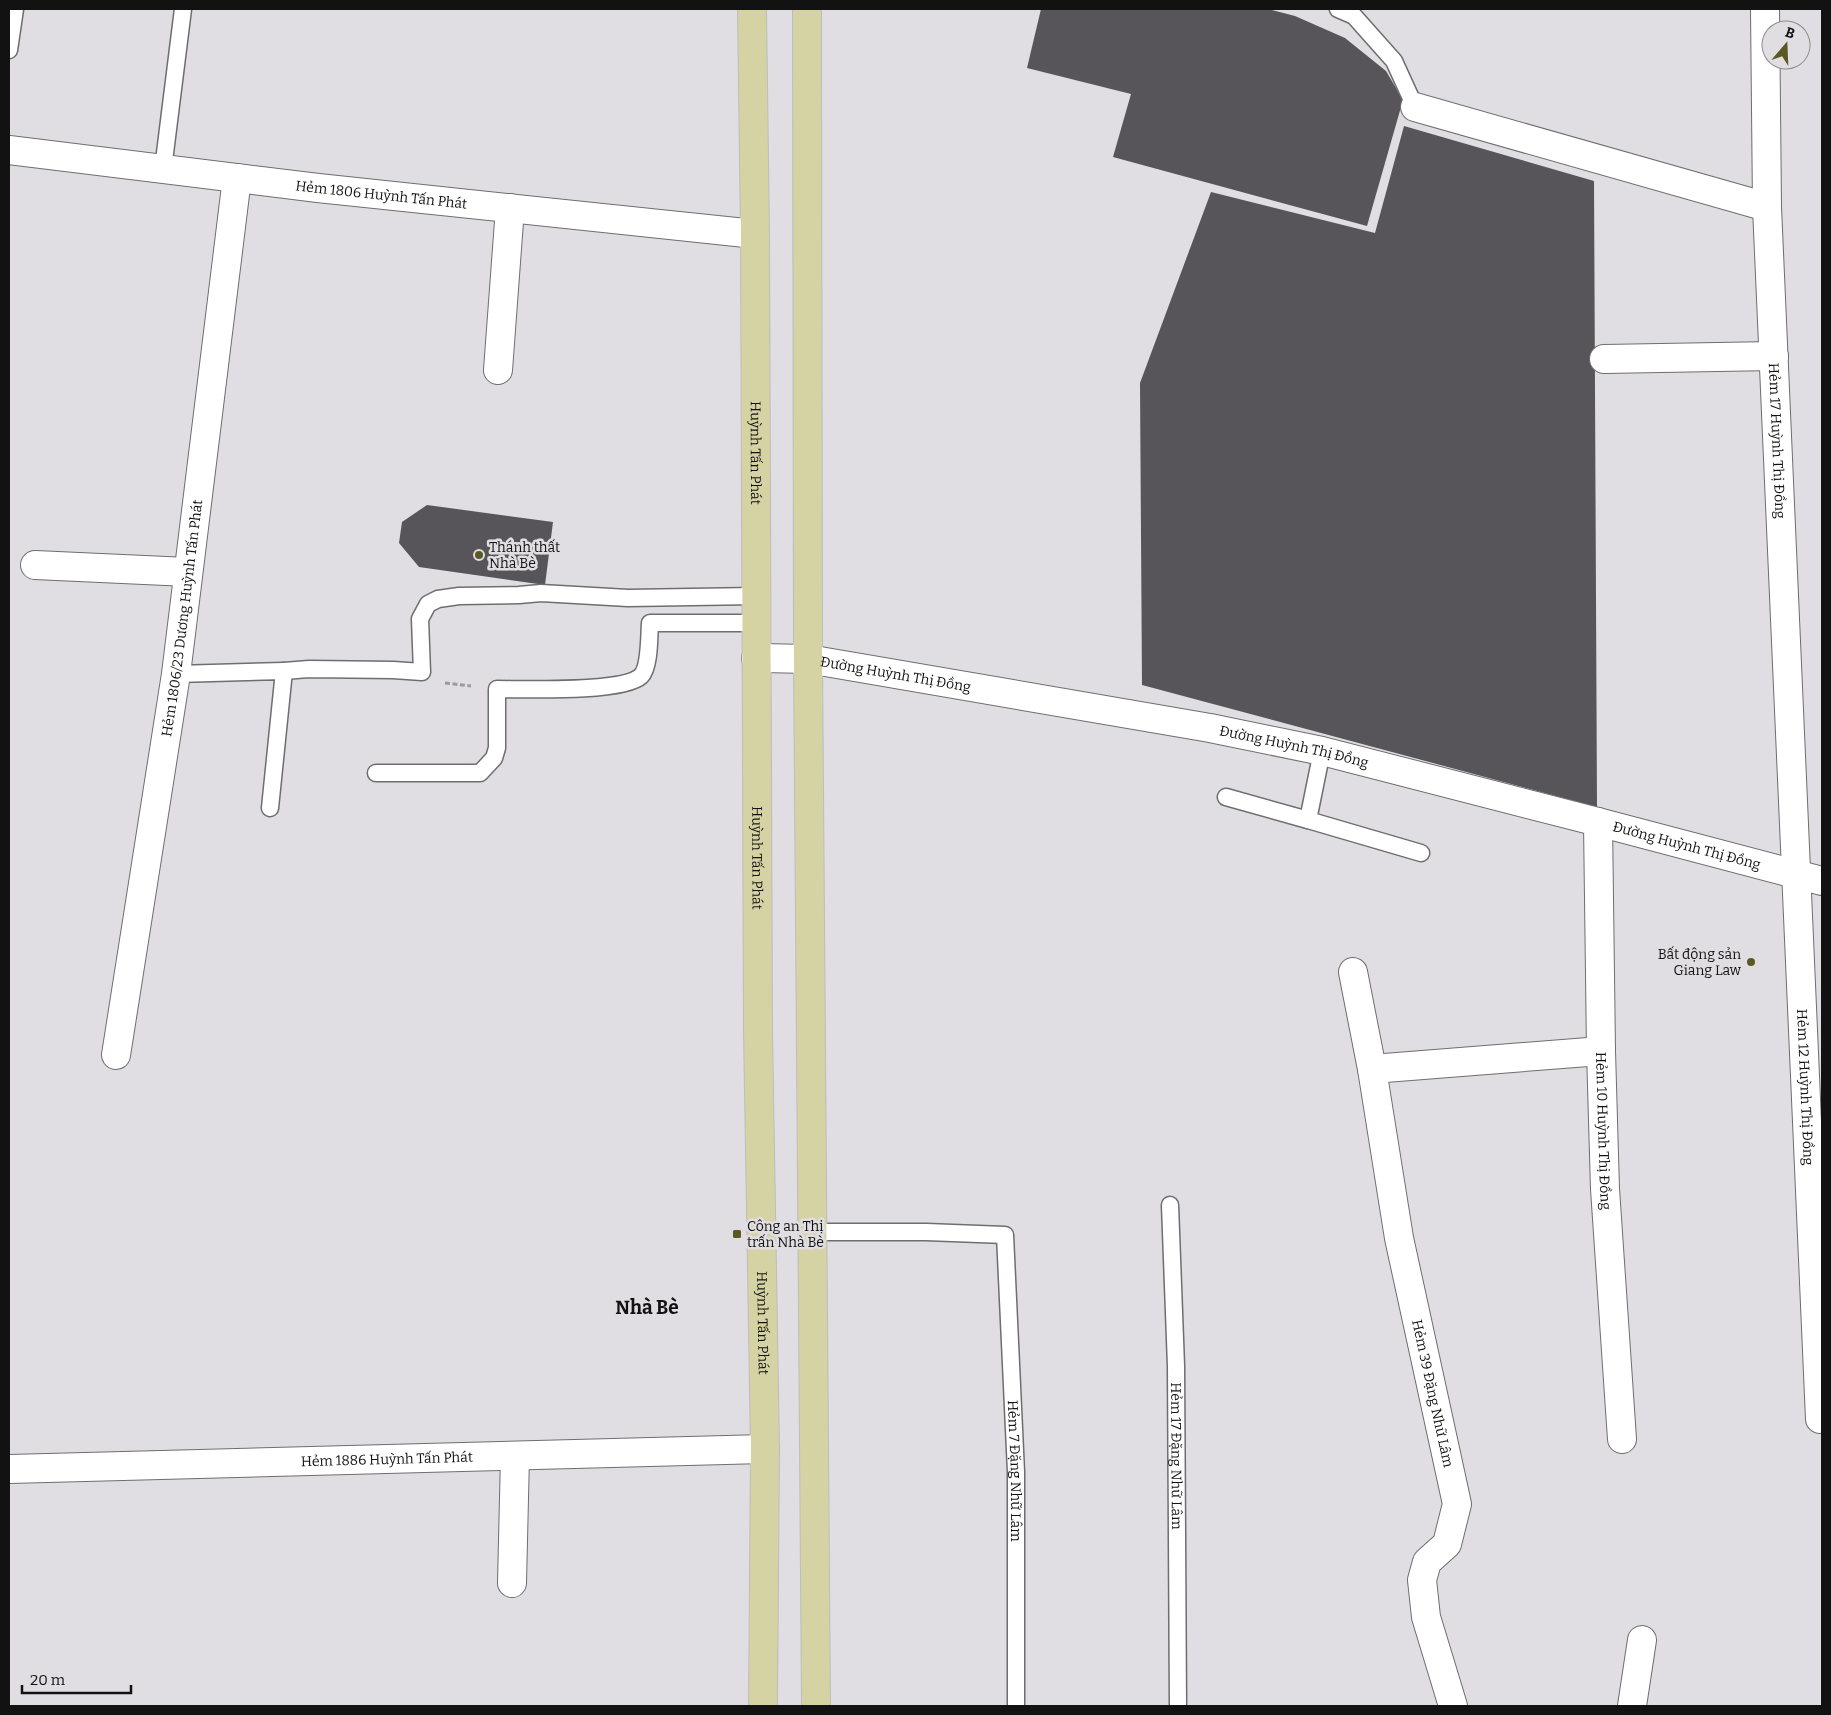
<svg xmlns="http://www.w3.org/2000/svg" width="1831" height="1715" font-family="Bitter,serif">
  <rect width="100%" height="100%" fill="#e0dee2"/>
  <!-- building -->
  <path fill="#575559" d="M1041,9H1268L1295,16L1345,38L1386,71L1403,100L1367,226L1113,157L1131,94L1027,68Z
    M1404,126L1594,181L1597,807L1142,685L1140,383L1211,192L1375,233Z
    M427,505L553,522L545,585L419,567L399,543L402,522Z"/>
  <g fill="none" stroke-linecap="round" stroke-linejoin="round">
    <!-- lane casing -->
    <g stroke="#6e6d70" stroke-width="19">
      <g id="lane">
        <path d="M1338,9L1354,16L1394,61L1415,107"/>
        <path d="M9,50L15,9"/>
        <path d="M163,169L183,9"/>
        <path d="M284,671L309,669L393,670L422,672L420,619L428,604L438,599L459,596L519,595L541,593L628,598L756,596"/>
        <path d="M176,674L284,671L270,808"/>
        <path d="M1322,751L1308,820L1421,853"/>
        <path d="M376,773H480L494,758L497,748V689C525,689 623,693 641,676C650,667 649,636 650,623H756"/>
        <path d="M1226,797L1308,820"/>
        <path id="s1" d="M1170,1205L1176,1366L1178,1706"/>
        <path id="s2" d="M813,1232H926L1005,1235L1016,1472V1706"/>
      </g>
    </g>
    <!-- street casing -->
    <g stroke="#6e6d70" stroke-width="30">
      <g id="street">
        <path id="s3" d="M1765,9L1767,207L1820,1419"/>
        <path d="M1415,107L1767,207"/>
        <path id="s4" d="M9,150L318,188L755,234"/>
        <path d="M1604,359L1774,356"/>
        <path d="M498,370L510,208"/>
        <path d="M35,565L188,572"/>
        <path id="s5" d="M756,658L808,659L1210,728L1322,751L1598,822L1822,881"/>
        <path id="s6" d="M1598,822L1601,1051L1605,1189L1622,1439"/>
        <path id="s7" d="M1353,972L1372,1069L1399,1238L1457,1504L1447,1544L1427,1562L1422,1580L1426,1617L1453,1706"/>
        <path id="s8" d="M116,1055L176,674L237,178"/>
        <path d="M1372,1069L1601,1051"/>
        <path id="s9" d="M9,1469L765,1449"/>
        <path d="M512,1583L515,1456"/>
        <path d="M1632,1706L1642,1640"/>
      </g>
    </g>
    <!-- primary casing -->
    <g stroke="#bdbdbd" stroke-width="30">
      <g id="primary">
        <path id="s10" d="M752,9L755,234L758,1031L765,1449L763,1706"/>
        <path d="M807,9L808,659L816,1706"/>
      </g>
    </g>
    <!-- path -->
    <path stroke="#9c9a9d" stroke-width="3" stroke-dasharray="5 2.5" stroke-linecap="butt" d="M445,683L471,686"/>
    <!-- lane -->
    <use href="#lane" stroke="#fff" stroke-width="16"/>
    <!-- street -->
    <use href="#street" stroke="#fff" stroke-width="28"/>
    <!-- primary -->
    <use href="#primary" stroke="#d5d2a3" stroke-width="28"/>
  </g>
  <!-- markers -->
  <g fill="#5b5824" stroke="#e0dee2" stroke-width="2">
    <circle cx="479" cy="555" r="5"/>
    <circle cx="1751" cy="962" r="5"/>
    <rect x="732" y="1229" width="10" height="10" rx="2.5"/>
  </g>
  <g text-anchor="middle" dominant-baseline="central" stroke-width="5" stroke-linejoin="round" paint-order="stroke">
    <!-- street labels -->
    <g font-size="14" fill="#121213" stroke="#e0dee2">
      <text stroke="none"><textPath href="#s4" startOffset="375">Hẻm 1806 Huỳnh Tấn Phát</textPath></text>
      <text stroke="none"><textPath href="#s3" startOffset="432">Hẻm 17 Huỳnh Thị Đồng</textPath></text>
      <text stroke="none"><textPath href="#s10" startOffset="444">Huỳnh Tấn Phát</textPath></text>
      <text stroke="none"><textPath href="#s8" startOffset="442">Hẻm 1806/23 Dương Huỳnh Tấn Phát</textPath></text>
      <text stroke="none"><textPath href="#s5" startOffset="141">Đường Huỳnh Thị Đồng</textPath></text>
      <text stroke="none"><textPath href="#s5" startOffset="546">Đường Huỳnh Thị Đồng</textPath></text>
      <text stroke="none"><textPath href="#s5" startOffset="951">Đường Huỳnh Thị Đồng</textPath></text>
      <text stroke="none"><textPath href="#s10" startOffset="849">Huỳnh Tấn Phát</textPath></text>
      <text stroke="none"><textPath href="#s3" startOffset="1079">Hẻm 12 Huỳnh Thị Đồng</textPath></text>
      <text stroke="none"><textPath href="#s6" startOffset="309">Hẻm 10 Huỳnh Thị Đồng</textPath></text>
      <text stroke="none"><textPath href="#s10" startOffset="1314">Huỳnh Tấn Phát</textPath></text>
      <text stroke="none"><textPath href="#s7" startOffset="429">Hẻm 39 Đặng Nhữ Lâm</textPath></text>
      <text stroke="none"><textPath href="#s1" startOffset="251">Hẻm 17 Đặng Nhữ Lâm</textPath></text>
      <text stroke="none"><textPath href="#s9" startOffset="378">Hẻm 1886 Huỳnh Tấn Phát</textPath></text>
      <text stroke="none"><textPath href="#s2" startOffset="428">Hẻm 7 Đặng Nhữ Lâm</textPath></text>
    </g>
    <!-- poi labels -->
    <g font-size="14" fill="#121213" stroke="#e0dee2" text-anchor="start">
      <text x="489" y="547">Thánh thất<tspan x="489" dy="16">Nhà Bè</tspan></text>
      <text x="1741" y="954" text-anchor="end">Bất động sản<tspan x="1741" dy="16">Giang Law</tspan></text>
      <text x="747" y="1226">Công an Thị<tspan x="747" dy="16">trấn Nhà Bè</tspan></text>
    </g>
    <!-- district labels -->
    <g font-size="19" font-weight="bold" fill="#121213" stroke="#e0dee2">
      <text x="647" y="1307">Nhà Bè</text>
    </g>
  </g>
  <!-- border -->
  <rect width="1831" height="1715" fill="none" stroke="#121213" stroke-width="20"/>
  <!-- north arrow -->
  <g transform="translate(1786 45) rotate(19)"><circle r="24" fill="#e0dee2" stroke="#8e8c8f"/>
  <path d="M0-4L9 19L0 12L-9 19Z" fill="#5b5824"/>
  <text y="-8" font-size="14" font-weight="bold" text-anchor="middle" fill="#121213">B</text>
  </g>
  <!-- scale -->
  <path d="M22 1685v8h109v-8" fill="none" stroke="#121213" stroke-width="2.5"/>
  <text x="30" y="1685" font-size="15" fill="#121213" stroke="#e0dee2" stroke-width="4" paint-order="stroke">20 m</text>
</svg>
